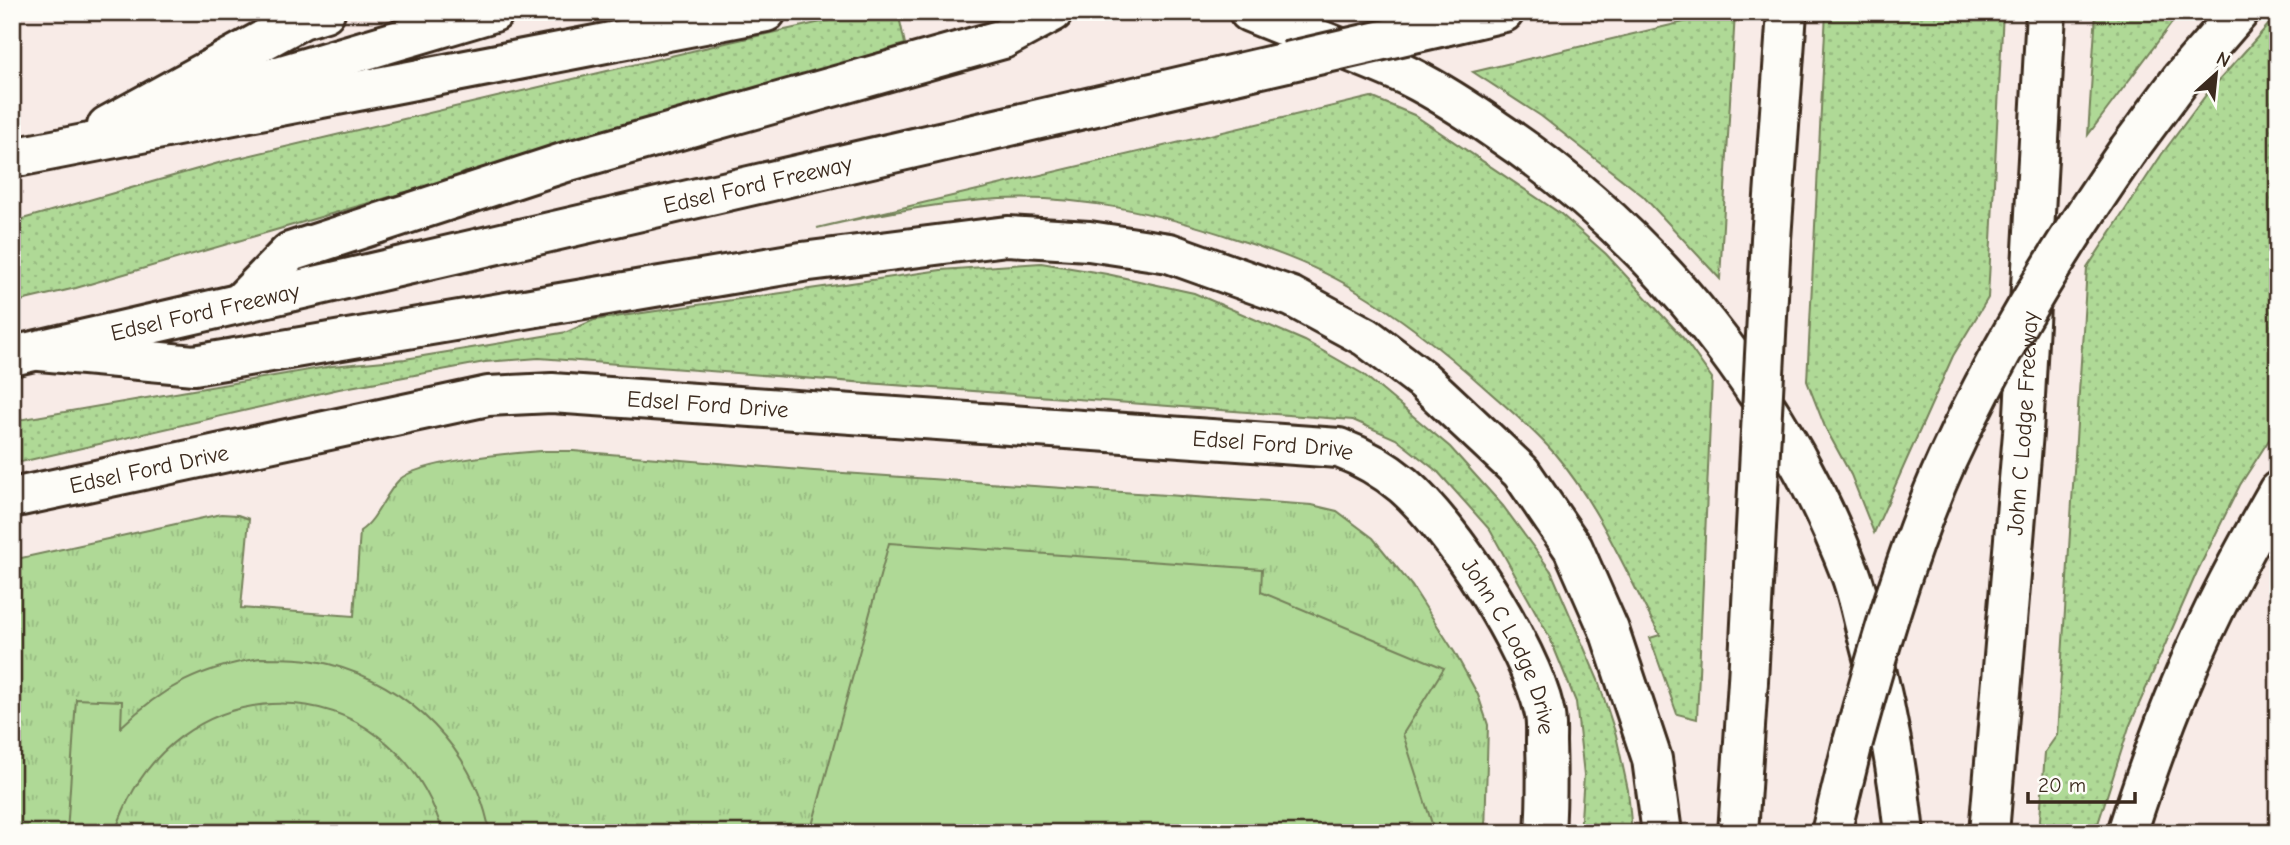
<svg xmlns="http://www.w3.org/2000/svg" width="2290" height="845" font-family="'Comic Neue',sans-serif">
  <defs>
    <pattern id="grass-dots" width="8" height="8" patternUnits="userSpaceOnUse" patternTransform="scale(1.75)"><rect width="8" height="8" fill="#afd996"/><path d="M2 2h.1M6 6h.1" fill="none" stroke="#97ba81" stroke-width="1.8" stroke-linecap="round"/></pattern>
    <pattern id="park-tufts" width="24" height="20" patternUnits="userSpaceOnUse" patternTransform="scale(1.75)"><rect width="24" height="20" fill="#afd996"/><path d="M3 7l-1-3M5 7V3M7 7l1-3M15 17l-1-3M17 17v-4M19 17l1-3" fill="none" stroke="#97ba81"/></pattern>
  </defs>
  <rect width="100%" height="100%" fill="#f8ebe7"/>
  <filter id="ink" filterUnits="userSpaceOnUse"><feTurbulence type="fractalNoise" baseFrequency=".0143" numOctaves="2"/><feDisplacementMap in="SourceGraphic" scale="14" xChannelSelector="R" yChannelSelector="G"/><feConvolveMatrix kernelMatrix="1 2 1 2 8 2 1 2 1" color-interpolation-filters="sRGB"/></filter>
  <g filter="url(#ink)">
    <!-- grass -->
    <path fill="url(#grass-dots)" stroke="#75825a" stroke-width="2" d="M884,12H898L905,44L758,90L76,288L12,303V222L222,162L730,42L844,17Z
      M1726,12H1735L1720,279L1643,196L1541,116L1473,72Z
      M1826,12H2003L1988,298L1953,356L1874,533L1851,475L1825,427L1807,381Z
      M2096,12H2180L2088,135Z
      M2278,14V426L2240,485L2197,572L2129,727L2095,833H2039L2045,752L2057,735L2087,268L2162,154L2206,95Z
      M1371,97L1414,115L1561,214L1606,254L1684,339L1712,378L1697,719L1677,714L1650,638L1660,635C1626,574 1600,507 1554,453C1533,429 1508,408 1485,388C1444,351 1401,317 1354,289C1316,266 1275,251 1233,238C1158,213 1080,195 1000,199C938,202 877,214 817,228Z
      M1041,263L1107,274L1194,293L1305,341L1363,374L1450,447L1503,506L1551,571L1598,680L1616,735L1628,790L1632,833H1580L1584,775L1576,702L1550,638L1490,530L1438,472L1396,439L1353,420L539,358L485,362L339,389L12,464V421L332,366L405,359L567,332L594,320L941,270Z"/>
    <!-- park -->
    <path fill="url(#park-tufts)" stroke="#75825a" stroke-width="2" d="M541,451H573L814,471L1312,505L1337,511L1373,538L1412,586L1455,653L1478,695L1488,725L1485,833H12V560L221,514L238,515L249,519L241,608L354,616L360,531C378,519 384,495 399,480C418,461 512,453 541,451Z"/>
    <!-- pitch -->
    <path fill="#afd996" stroke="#75825a" stroke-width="2" d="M889,543L1262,569L1261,592L1444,668L1403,734L1435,833H810Z
      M260,658C283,658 307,658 329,664C410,685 475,750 490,833H443C392,660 169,661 115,833H67L76,699L122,701L121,727C163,686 202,668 260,658Z"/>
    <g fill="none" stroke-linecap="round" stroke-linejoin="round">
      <!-- minor casing -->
      <g stroke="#3b2a1e" stroke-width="44">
        <g id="minor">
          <path id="s1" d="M12,498L488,396L552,393L1339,448C1363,457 1384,469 1403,485C1453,528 1529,646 1544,710C1547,720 1546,732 1546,742C1547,772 1547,802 1545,833"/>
        </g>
      </g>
      <!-- highway casing -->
      <g stroke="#3b2a1e" stroke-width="44">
        <g id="highway">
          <path d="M1249,12C1302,34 1358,53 1410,77C1440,92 1469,111 1496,130C1656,237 1782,395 1851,575C1858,594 1862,615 1867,634C1885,700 1897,765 1904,833"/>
          <path d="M1444,26L1504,12"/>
          <path d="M197,100L494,12"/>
          <path d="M107,126L302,19L325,12"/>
          <path d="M2129,149L2181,79L2239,12"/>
          <path d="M12,158L766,12"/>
          <path d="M241,302L290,252L569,161L1003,39L1053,12"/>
          <path d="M40,351L194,365L802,262L1007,236L1089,241L1169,253L1292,297L1366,337L1423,380L1521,472L1573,548L1609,630L1652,759L1662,833"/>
          <path id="s2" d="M12,356L1287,62"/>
          <path d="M1738,833L1748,681"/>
          <path d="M1831,833L1853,742"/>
          <path id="s3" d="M1989,833L2023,433L2046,12"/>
          <path d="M2127,833C2144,780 2162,728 2184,677C2210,613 2244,551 2278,491"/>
        </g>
      </g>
      <!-- minor -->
      <use href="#minor" stroke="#fdfcf7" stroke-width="38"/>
      <!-- highway -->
      <use href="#highway" stroke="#fdfcf7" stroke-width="38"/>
      <!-- highway-bridge casing -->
      <g stroke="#3b2a1e" stroke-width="44" stroke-linecap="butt">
        <path id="highway-bridge" d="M1287,62L1444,26
          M1748,681L1771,239L1787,12
          M1853,742C1879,647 1906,551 1947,460C1996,353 2062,245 2129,149"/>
      </g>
      <!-- highway-bridge -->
      <use href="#highway-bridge" stroke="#fdfcf7" stroke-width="38"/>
    </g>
  </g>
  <g text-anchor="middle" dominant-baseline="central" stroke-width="5" stroke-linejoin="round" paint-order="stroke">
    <!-- street labels -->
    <g font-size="23" fill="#3b2a1e" stroke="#fdfcf7">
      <text stroke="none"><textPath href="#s2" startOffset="765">Edsel Ford Freeway</textPath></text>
      <text stroke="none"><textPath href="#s2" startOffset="198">Edsel Ford Freeway</textPath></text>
      <text stroke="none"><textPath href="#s1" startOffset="707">Edsel Ford Drive</textPath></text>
      <text stroke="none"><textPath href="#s3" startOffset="411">John C Lodge Freeway</textPath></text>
      <text stroke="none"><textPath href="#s1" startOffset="1274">Edsel Ford Drive</textPath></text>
      <text stroke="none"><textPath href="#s1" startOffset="140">Edsel Ford Drive</textPath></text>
      <text stroke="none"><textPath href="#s1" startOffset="1610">John C Lodge Drive</textPath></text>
    </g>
  </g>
  <!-- margin -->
  <rect width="2290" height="845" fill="none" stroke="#fdfcf7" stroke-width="42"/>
  <rect x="21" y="21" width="2248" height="803" fill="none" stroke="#3b2a1e" stroke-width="2.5" filter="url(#ink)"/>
  <!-- north arrow -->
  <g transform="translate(2216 74) rotate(27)" stroke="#fdfcf7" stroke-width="5" paint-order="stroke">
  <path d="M0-5L12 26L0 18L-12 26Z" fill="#3b2a1e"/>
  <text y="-10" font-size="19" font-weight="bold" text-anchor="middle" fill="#3b2a1e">N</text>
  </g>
  <!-- scale -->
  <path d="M2028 792v10h107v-10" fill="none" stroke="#3b2a1e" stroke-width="3.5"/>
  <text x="2038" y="792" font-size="21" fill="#3b2a1e" stroke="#fdfcf7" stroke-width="5" paint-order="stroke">20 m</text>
</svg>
